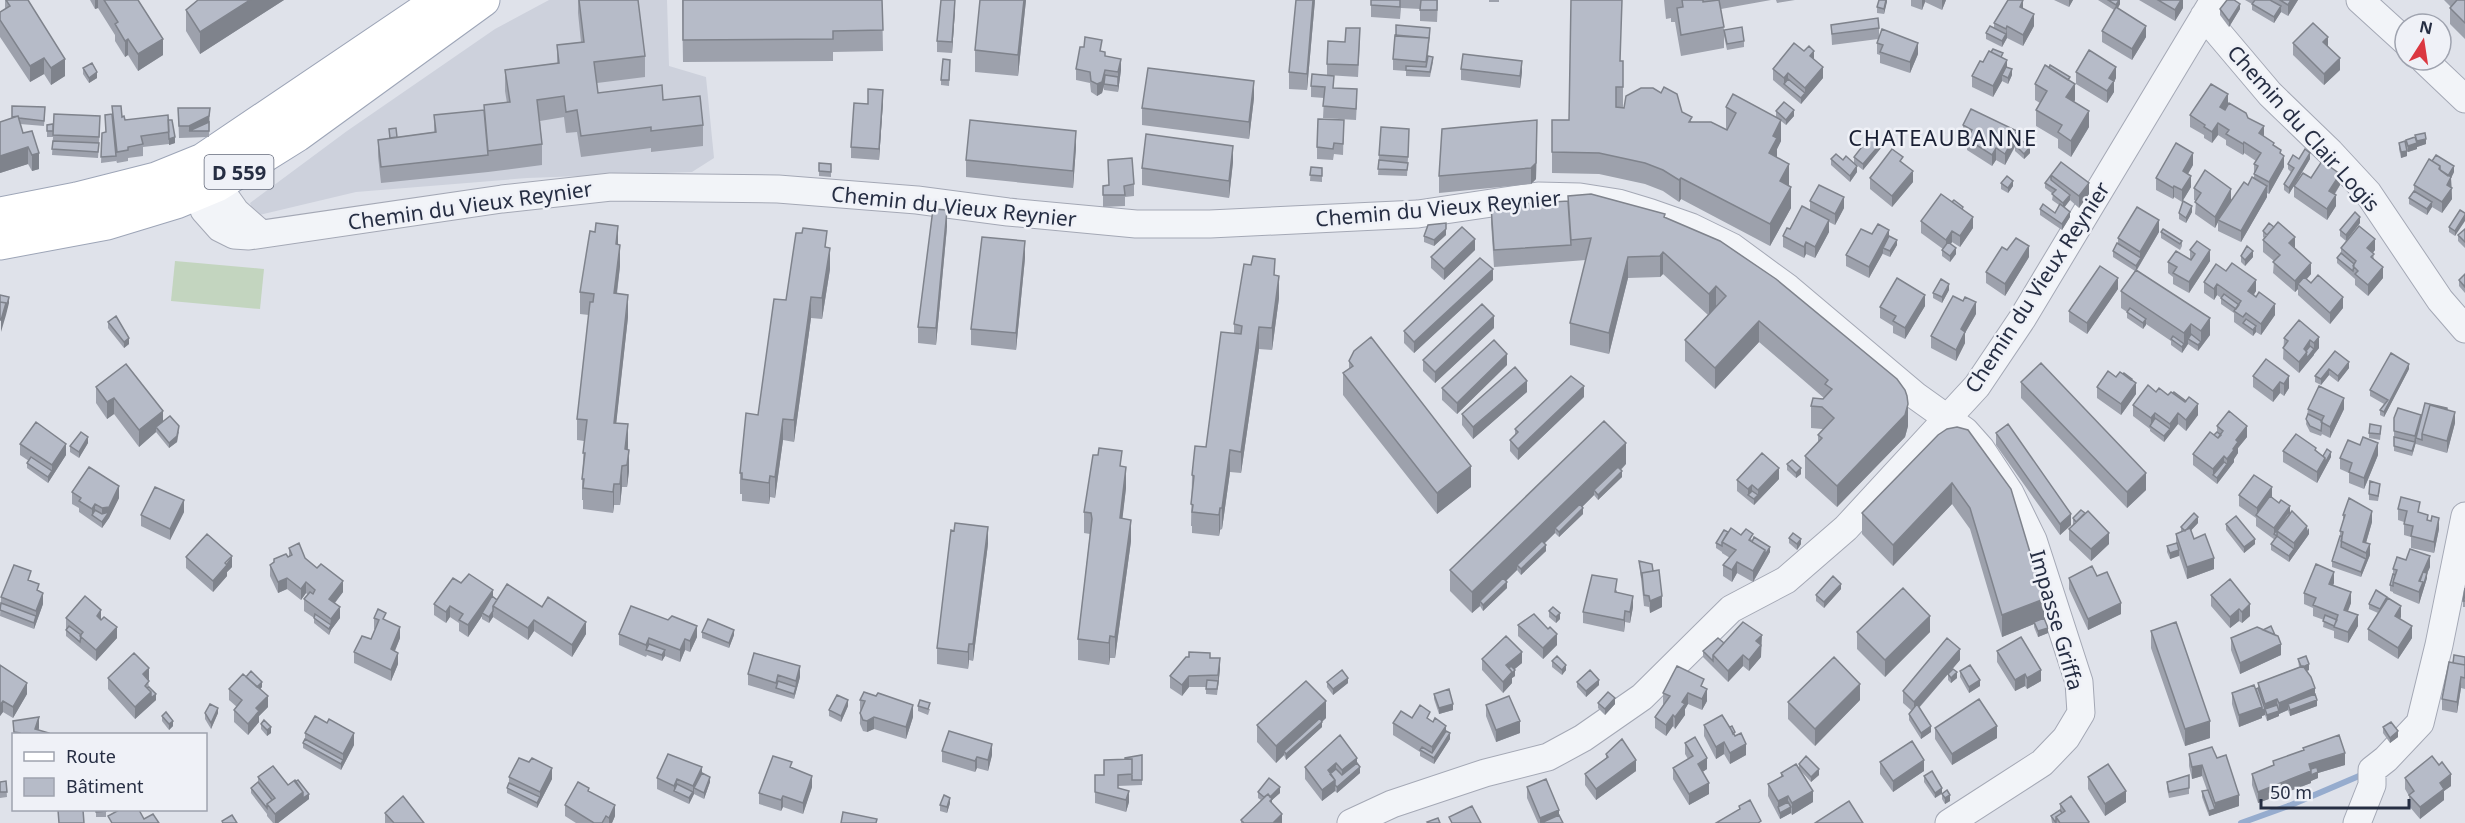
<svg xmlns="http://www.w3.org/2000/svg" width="2465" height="823" font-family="'Noto Sans',sans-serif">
  <rect width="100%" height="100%" fill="#dfe2ea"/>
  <!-- built -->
  <path fill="#cdd1dc" d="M549,0H667L669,66L706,77L714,158L692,172L527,178L356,192L255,216L250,203L347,131L495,29Z"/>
  <!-- green -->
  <path fill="#c3d5bf" d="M175,261L264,269L260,309L171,301Z"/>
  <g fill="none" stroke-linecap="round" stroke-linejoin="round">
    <!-- stream -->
    <path stroke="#96acce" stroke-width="6" d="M2241,823L2291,805L2366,773"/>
    <!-- minor casing -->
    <g stroke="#a4a8b5" stroke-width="29">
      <path id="minor" d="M2360,0L2405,41
        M2204,16L2270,94L2330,152L2368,193L2440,300L2465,329
        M2424,60L2465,99
        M207,175L200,192L204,210L220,228L234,235L249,236L502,199L611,187L778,189L917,200L1008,212L1136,224H1210L1418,214L1538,196L1580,197L1618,203L1651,213L1691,227L1732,247L1788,288L1916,396L1965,431L1981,449L2010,493L2033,540L2079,682L2081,713L2066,738L2042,763L1949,823
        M200,176L217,185L236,212L261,234
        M1351,823L1392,804L1485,773L1548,757L1583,738L1642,697L1731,609L1786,580L1846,528L1977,386L2022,319L2214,0
        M2357,823L2372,785V770L2386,759L2420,723L2439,645L2465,516"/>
    </g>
    <!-- major casing -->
    <g stroke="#9da5b7" stroke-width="35">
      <path id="major" d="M0,214L77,199L156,179L203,160L440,0
        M0,243L107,223L176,202L217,185L297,135L483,0"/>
    </g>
    <!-- minor -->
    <use href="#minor" stroke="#f2f4f8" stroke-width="27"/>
    <!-- major -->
    <use href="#major" stroke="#fff" stroke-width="33"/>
  </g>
  <!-- wall -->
  <path fill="#9da1ac" d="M5,0H28L65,76L51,85L44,74L30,82L0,37V12L5,9Z
    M90,0H138L163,55L138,71L128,55L125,57L115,41V35L98,8L95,9Z
    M198,0H284L200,54L186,31V10Z
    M578,0H638L645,56V77L597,83L598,93L663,100L703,125V146L651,152V148L581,157L577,132L566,133L564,117L540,121L542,144V165L488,172L381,183L378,156V140L389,138V129L397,137L434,132V115L484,110L507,103L505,91V70L557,63V45L581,42L578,13Z
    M682,0H882L883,51L833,52V61L683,62Z
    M1026,0L1018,76L975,72V50Z
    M1315,0L1307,90L1289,89V72Z
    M1371,0H1438L1437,22L1420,21V9L1401,8L1400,19L1371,17Z
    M1489,0H1499V2H1489Z
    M1664,0H1771L1721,9L1724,30L1744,41V47L1727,50L1724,36V48L1681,56L1675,22H1671V18L1666,19Z
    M1776,0H1795L1777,3Z
    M1887,0L1884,14L1877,13V7Z
    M1911,0H1946L1942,10L1925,2L1922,10L1911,6Z
    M2054,0H2073L2069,7Z
    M2098,0H2120V4L2118,8L2146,37L2132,60L2102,42V31L2114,10Z
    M2139,0H2183V8L2175,21Z
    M2245,0H2298L2288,16L2281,12L2274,23L2252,10V4Z
    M2444,0H2465V39L2450,24V8L2451,7Z
    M2023,9L2034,26L2023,46L2007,38L2002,47L1986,39V33L1994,28V23Z
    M2220,9H2240L2229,27L2220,15Z
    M955,10L952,53L937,52V41Z
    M1831,25L1879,28V37L1918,54L1910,73L1880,63V55L1877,54V43L1878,39L1832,45Z
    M1430,34L1428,56L1433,62L1430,77L1406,76V71L1393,70V59Z
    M1360,39L1358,77L1327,75V64L1345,42Z
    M2293,43L2328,47L2340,70L2324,85L2293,55Z
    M1102,51L1105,56L1121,70L1118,92L1104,90V87L1102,93L1097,96L1091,92L1090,83L1076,80V69Z
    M2003,58L2007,67L2012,75L2008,84L2002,81L1993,97L1972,87V76L1983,62Z
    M1814,60L1823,78L1801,104L1773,80V69Z
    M1621,61H1623V108L1682,112L1692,122L1727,130L1726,129V107L1776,117V111L1794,116L1786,125L1781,121V141L1777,149V157L1789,186L1791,208L1770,246L1681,199L1679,202L1663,191L1645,184L1599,174L1552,173V120H1569Z
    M950,65L949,86L941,85V80Z
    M83,68L97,78L89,83L83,74Z
    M1461,69L1522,72L1520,88L1461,80Z
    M2076,72L2116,78L2114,82V92L2107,103L2076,84Z
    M2070,81L2075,100L2074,102L2089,127L2071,157L2058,148V139L2036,126V110L2040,103L2035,100V84Z
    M1311,86L1334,88L1357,101L1356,120L1323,118L1324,98L1311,97Z
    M1254,98L1249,139L1142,125V108Z
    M883,102L879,160L851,158V147Z
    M2228,105L2248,118L2264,136L2281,153L2284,167L2269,194L2267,193V197L2241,242L2218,231V222L2215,228L2195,214L2196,201L2194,200V188L2231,200L2254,178V164L2256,161L2244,153L2243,155L2226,145V140L2218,135L2212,143L2204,138V135L2190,127V115Z
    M112,106L125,120H168L175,143L169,145V144L143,147V156L128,158V161L117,163L116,160V161L101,163L102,133L106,132L105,115L112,114Z
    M178,108H210L209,137L179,138Z
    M45,112L44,126L20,124L23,133L39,169L32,171L28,164L0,173V122Z
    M1344,120L1343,155L1334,154L1333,160L1317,159V147Z
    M47,125L100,127L98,158L52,155L53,137H47Z
    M1963,125L2017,142L2030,153L2024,159L2015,151V147L2005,165L1996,160L1992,166L1967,150L1968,139L1963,136Z
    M2415,135L2426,144L2417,147V145V149L2408,152L2407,151V156L2401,158L2399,149V143H2406V140H2415Z
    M1537,137L1536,179L1531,184L1439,193V176Z
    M1409,140L1407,176L1378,175L1379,155Z
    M1076,147L1073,188L966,177V160Z
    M1881,148L1863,170L1854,163V157Z
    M1831,159L1857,172L1850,182L1831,165Z
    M2299,159H2310L2289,194L2284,190V184L2291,172L2288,169V164Z
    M1108,160L1134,184V196L1125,197V206L1103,207V186L1109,185Z
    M1233,162L1229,198L1142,185V168Z
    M2061,162L2089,194L2079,208L2070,200L2064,208L2070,217L2062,230L2040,215V209L2055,213L2059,205L2052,200L2053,194L2045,188V183Z
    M819,163L831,164V177L819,176Z
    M1903,163L1913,182L1892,207L1870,189V178Z
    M2193,165L2188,174L2191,187L2182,202L2174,197L2173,199L2156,190V178Z
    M1311,167L1322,168V182L1310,181Z
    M2454,172L2451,178L2452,199L2442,213L2432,207L2427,215L2409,204V198L2414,191V185Z
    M2311,178L2340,185L2335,194L2336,206L2327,220L2294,197V186Z
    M2001,183L2013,186L2008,193L2001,189Z
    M1568,201L1665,217L1908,426L1905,437L1837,507L1805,478V456L1818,442V435L1823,430L1822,429L1811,428V406L1824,398L1759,342L1715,389L1685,361V340L1708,315L1663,274L1660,277L1628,278L1609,354L1570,345V323L1586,260L1494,267L1491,223V206Z
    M1810,201L1844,208L1835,225L1829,222V232L1815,258L1806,254L1804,258L1783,247V236L1810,210Z
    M1963,210L1973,228L1960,247L1952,242L1951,244L1956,254L1950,262L1942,256V250L1943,249L1921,233V221Z
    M2192,212L2186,223L2179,219V213Z
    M2465,213L2455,236L2449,232V227Z
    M2360,223L2346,241L2340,236V230Z
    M947,227L936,345L918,343V327Z
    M2465,229V248L2458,241V235Z
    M2263,231L2295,248L2311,274L2307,279L2343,308L2330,324L2298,295V289L2295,292L2273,273L2274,261L2263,252V240L2264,238L2263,237Z
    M2159,232L2137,270L2210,335L2198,351L2188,344L2182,353L2171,345V341L2146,324L2143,329L2127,318V312L2121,308V291L2135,271L2113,257V251L2118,244V238Z
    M2161,232L2182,241V246L2180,250L2161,238Z
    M1446,235L1434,246L1424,242V236Z
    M1889,236L1897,245L1890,257L1883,254V253L1869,278L1846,266V255Z
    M618,244L620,266L617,294L628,317L616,423L628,446L629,471L627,487H622L620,505H614L613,513L583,509V500H582V479L584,441L577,440V419L589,315L580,314V292Z
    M827,247L830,269L822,319L811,318L794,442L783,440L775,498L770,497L769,504L742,501V494H740V473L758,415L786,300Z
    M2341,248L2375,250L2373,253L2374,259L2383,278L2368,296L2355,285V279L2337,263V258L2341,253Z
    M1475,250L1444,280L1431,268V257Z
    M2190,250L2210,261L2189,293L2173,284V277L2168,273V262L2190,260Z
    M2241,256L2253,257L2245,266L2241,262Z
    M2029,257L2005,296L1986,283V272Z
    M1025,258L1016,350L971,345V329Z
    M2465,274V293L2459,286V280Z
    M1275,276L1279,298L1272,350L1259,349L1241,473L1230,472L1222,529L1220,530L1219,536L1192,533V526H1191L1192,475L1206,447L1234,333V324Z
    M1493,280L1414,353L1404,343V331Z
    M2204,282L2256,291L2254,294L2275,315L2261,335L2256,332L2253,336L2234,322V313L2221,304V298L2217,295L2214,300L2204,293Z
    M2118,289L2087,334L2069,322V311Z
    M1949,290L1942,303L1933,298V293Z
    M1925,306L1905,339L1893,333V326L1880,318V307Z
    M1976,314L1965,333V343L1956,361L1931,348V336Z
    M2299,320L2319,348L2299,373L2283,359L2284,338Z
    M108,322L129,344L124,348L108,328Z
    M1494,328L1435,383L1423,371V360Z
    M2335,351L2349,368L2338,382L2329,375L2321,385L2315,382V376Z
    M2266,359L2289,388L2284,396L2280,393L2273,402L2253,387V376Z
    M1349,361L1471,487L1437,514L1343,395V373L1349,369Z
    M1507,365L1457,414L1442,400V388Z
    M2409,369L2384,417L2380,415V410L2384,404L2370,396V390Z
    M2116,377L2132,381L2136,394L2121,415L2097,398V387Z
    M2021,382L2146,490L2127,508L2021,398Z
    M96,387L163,422L179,432L177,442L169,448L156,432L139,447L114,414L107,419L96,403Z
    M1527,392L1473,439L1462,425V414Z
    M2157,392L2198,415L2186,431L2178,424L2164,442L2150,431V429L2133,416V405Z
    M1584,397L1518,460L1510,451V440L1515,435V429Z
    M2308,409H2344L2330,438L2322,434L2321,436L2310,432L2306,424Z
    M2447,409L2455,423L2447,453L2416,444V442L2412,456L2394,451V418L2421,421Z
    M2217,426L2247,437L2238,448V453L2234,459V462L2217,484L2193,465V454L2214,435L2217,432Z
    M2381,431L2380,440L2369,438V433Z
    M1996,433L2071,525L2060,535L1996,445Z
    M1938,435L2044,618L2048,633L2038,637L2034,627V624L2002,637L1970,529L1952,504L1893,566L1862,534V513Z
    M88,443L79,458L70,452V446Z
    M20,444L66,455L48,483L27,468V463L29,461L20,455Z
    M2283,451L2316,452L2323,456L2331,457L2317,483L2283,462Z
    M2378,455L2364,489L2349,483V473L2340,469V458Z
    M1626,464L1621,470L1622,477L1598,500L1594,495L1582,507L1583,514L1559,537L1555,533L1544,544L1546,551L1521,575L1517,570L1506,581L1507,588L1483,611L1480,606L1472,613L1450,591V570Z
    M1787,464L1801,474L1796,478L1787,470Z
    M1122,466L1126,488L1122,519L1131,541L1115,658H1110L1109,665L1078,660V639L1090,534L1084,533V512Z
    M1779,479L1754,505L1737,491V480Z
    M2380,489L2378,501L2369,500V494Z
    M72,492L119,498L109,518L102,528L79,512V508L72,504Z
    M2239,495L2272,497L2290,514L2307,527L2309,534L2289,562L2271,550V544L2275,540L2256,526V518L2239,506Z
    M2398,509L2420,513L2439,529L2434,553L2411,548V537L2404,535V522L2398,520Z
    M184,512L170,540L141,526V515Z
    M2343,515L2372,522L2366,543L2370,555L2361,577L2332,567V561L2340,536V531L2343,521Z
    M2073,518L2109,544L2091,561L2069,540V529L2074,525L2073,524Z
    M2198,523L2191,530L2194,539L2214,569L2187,579L2179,555L2170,559L2167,552V546L2176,543V534L2181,532V527Z
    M2226,524L2255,544L2244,553L2226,530Z
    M1728,532L1741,535L1753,540L1770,552L1753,582L1737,573L1732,582L1723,576V565L1730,558L1722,553V552L1716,548V543Z
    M1789,538L1801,544L1797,550L1789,543Z
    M988,544L973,661L969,660L968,669L937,664V648Z
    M289,548L305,558L343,592L335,603L340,618L331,630L329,635L314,623V618L304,611V599L308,595L306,593L301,600L287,589L278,593L270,576V565L274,563V559L289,556Z
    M186,557L232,567L227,572V576L213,592L186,568Z
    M1639,561L1653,571L1662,607L1650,613L1649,607L1644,606Z
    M2430,567L2427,573V578L2419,604L2393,593V592L2390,591V585L2393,574V569Z
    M2097,576L2121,614L2088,630L2069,589V578Z
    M31,581L39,591L43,604L34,629L0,616L1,597Z
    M461,583L493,597L497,600L542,607L586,634L572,657L534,631L528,640L493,617L489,623L482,619V616L468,637L459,631V623L450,617L446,623L434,615V604Z
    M2334,583L2333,585L2351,603L2348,611L2358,626L2348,643L2334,638V631L2323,627L2324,620L2313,616V608L2304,604V593Z
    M2465,588V607H2463V601Z
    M1841,589L1824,608L1816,601V595Z
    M1617,590V593L1633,607L1630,623L1625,622L1624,632L1583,623V612Z
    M2211,595L2250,616L2242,623L2239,621L2230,628L2211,606Z
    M2387,598L2401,617L2400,619L2412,638L2398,659L2368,640V629L2378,613L2369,609V604Z
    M1549,611L1560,619L1556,623L1549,617Z
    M66,618L101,620L117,638L96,661L66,636Z
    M374,618L386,620L400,638L395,651L398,664L391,681L354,663V652L371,639L375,629H374Z
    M1518,625L1557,645L1543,659L1518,636Z
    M2151,631L2210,738L2185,746L2151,648Z
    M702,632L734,635L729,648L702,638Z
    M1857,632H1930L1885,677L1857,649Z
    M619,634L697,637L690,652L685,650L680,662L665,656L662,661L647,655L646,657L619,645Z
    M2275,635L2281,655L2240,674L2231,650V638Z
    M1724,643L1762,646L1761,647V657L1749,671L1743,666L1728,682L1703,657V651Z
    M1997,651L2041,681L2027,689L2025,686L2015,691L1997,662Z
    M754,653L800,677L794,699L748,685V674Z
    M1189,657L1210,658L1220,669L1217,695L1206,694V687H1189L1182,696L1170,688V676Z
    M2465,657V689L2461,688L2457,713L2442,710V699L2453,663Z
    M1482,659L1522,663L1514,669L1515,676L1512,678V683L1503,693L1482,670Z
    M2298,659L2309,670L2307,671L2315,694L2317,706L2290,716L2288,710L2279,714V716L2267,721L2265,715L2262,716V718L2239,727L2232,704V693L2258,688V683L2299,667Z
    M1960,660L1919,708L1931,732L1921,739L1909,720V714L1912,711L1903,703V691Z
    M1552,661L1566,670L1562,675L1552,667Z
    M0,665L27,694L13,718L3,712L0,716Z
    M1960,671L1980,686L1969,693L1960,677Z
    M1948,674L1957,678L1951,683L1948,680Z
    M108,678L149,680L148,681L149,687L156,700L135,719L108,689Z
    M1327,682L1348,683L1333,695L1327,687Z
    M1577,682L1599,685L1586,697L1577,687Z
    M262,687L260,689L268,707L259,716V722L248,735L234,722V710L237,707L229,700V689Z
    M1704,688L1707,701L1702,710L1688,704L1685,709V715L1675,729L1673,726L1666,736L1655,728V717L1664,704H1663V693Z
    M1434,694L1453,710L1439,714L1434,699Z
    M860,700L913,717L906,739L874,729L867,732L863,731L860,724Z
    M1860,700L1815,746L1788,719V702Z
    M1598,703L1615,704L1605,715L1598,708Z
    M1486,705L1520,733L1496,742L1486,716Z
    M848,706L841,722L829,716V710Z
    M918,706L930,709L928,715L918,711Z
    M205,713H218L211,729L205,719Z
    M162,716L173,726L169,730L162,721Z
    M1326,718L1322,722V727L1286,760L1284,755L1276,763L1257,742V725Z
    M1412,718L1430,720L1446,731L1450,739L1434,764L1420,756V752L1393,735V723Z
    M13,721L39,728L38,730L49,735H14V739Z
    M261,724L271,733L267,736L261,729Z
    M1704,725L1735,736L1746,755L1730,764L1724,754L1716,759L1704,736Z
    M2383,727L2398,737L2390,743L2383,733Z
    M1935,728L1997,738L1952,765L1935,739Z
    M305,733L354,745L341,770L303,748V743L305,739Z
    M1340,735L1357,763L1360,773L1337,793L1335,791L1322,801L1305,779V767Z
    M1685,743L1707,769L1702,772L1709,794L1689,805L1673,779V768L1688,759L1685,754Z
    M2303,748L2345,765L2318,773V778L2311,781V783L2258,803L2252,785V774L2273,765V761L2303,751Z
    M942,751L992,755L988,771L977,768L975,772L942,762Z
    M14,753V770H12V759Z
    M1606,754L1636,771L1596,800L1585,785V774L1606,758Z
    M2189,754L2217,758L2239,806L2209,816L2202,797V791L2207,790L2202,776L2192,779L2189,766Z
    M1142,755V785L1118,786V788L1129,802L1126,812L1095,803V775H1104L1125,759Z
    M1880,762L1924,771L1893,792L1880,774Z
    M1799,764L1819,775L1811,782L1800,770L1813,802L1792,815L1791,813L1780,819L1768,796V784L1781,777V773L1799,769Z
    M792,768L812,787L803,814L783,807L781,811L759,804V793Z
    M702,773L710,782L704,799L694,794L689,804L657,789V778Z
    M2189,775V794L2169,798L2167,788V782Z
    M1924,776L1942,793L1950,801L1945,804L1942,799V794L1935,798L1924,782Z
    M258,777L288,785L309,799L278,823H273L267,816V814L251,793V788L258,782Z
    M509,777L552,779L537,808L507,793V788L509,783Z
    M2088,777L2126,802L2105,816L2088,789Z
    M2405,778L2451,786L2444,791V800L2420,819L2409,806V796L2405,789Z
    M6,781L7,797L0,798V782Z
    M1527,787L1559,810V815L1563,823H1538L1527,798Z
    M589,792L615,816L612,823H576L565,816V805Z
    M1258,792L1280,793L1272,800V804L1282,823H1241V820L1261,800L1258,798Z
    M950,803L947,813L940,811V805Z
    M2060,804L2089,823H2052L2051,816L2060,810Z
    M96,810H106V817H96Z
    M385,813L424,823H385Z"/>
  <!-- shaded-wall -->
  <path fill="#7f838c" d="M95,0H98V8L95,9Z
    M250,0H284L200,54V32Z
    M955,0V10L952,53V42Z
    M1024,0H1026L1018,76V55Z
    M1313,0H1315L1307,90V74Z
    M1886,0H1887V2L1884,14V9Z
    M1922,0H1925V2L1922,10Z
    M1942,0H1946L1942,10Z
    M2023,0V10L2020,7Z
    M2069,0H2073L2069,7Z
    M2119,0H2120V4L2116,11V5Z
    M2181,0H2183V8L2175,21V10Z
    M2291,0H2298L2288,16V5Z
    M2240,4V9L2229,27V21Z
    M2281,6V12L2274,23V17Z
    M2034,14V26L2023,46V35Z
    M2007,26V38L2002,47V41L2006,34Z
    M2146,26V37L2132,60V49Z
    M2328,37V49L2323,42Z
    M128,39V55L125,57V41Z
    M163,39V55L138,71V54Z
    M1918,43V54L1910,73V62Z
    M1814,51V62L1810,56Z
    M44,58V74L30,82V66Z
    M2340,58V70L2324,85V74Z
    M65,59V76L51,85V68Z
    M1121,59V70L1118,92V72Z
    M2007,60V71L2002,75V81L1993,97V86Z
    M1522,61V72L1520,88V76Z
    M1823,67V78L1801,104V98L1805,93V88Z
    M2116,67V78L2114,82V92L2107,103V91L2109,78Z
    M2012,69V75L2008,84V78Z
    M1105,70V81L1102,93L1097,96V84Z
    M97,72V78L89,83V78Z
    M1788,73V84H1784V78Z
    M1254,81V98L1249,139V122Z
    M2075,84V100L2066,114V97Z
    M883,90V102L879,160V149Z
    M2228,94V106L2220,118V107Z
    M1794,110V116L1786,125V120Z
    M2089,111V127L2071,157V141Z
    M209,116V127L189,131V137V126Z
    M1537,120L1536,179L1531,184V168Z
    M1781,120V141L1777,149V159L1769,153L1773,136Z
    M2218,123V135L2212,143V132Z
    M2264,126V138L2259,133Z
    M1076,131V147L1073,188V171Z
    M2017,131V142L2005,165V154Z
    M175,137V143L169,145V139Z
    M2426,139V144L2417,147V141Z
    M2244,142V153L2243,155V144Z
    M1881,143V148L1863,170V164Z
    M2417,143V149L2408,152V146Z
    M1233,146V162L1229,198V181Z
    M28,147V164L0,173V156Z
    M2030,147V153L2024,159V154Z
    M1996,148V160L1992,166V155Z
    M2407,151V156L2401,158V152Z
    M39,153V169L32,171V155Z
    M2193,153V165L2183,182V171Z
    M2310,153V159L2289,194V188Z
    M2284,156V167L2269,194V182Z
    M1789,164V186L1780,181Z
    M1857,166V172L1850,182V176Z
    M2454,166V172L2451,178L2452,199L2442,213V202L2446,179Z
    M1913,171V182L1892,207V196Z
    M2340,174V185L2329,202V191Z
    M2191,176V187L2182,202V190Z
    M1681,178V199L1679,202V180Z
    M2013,181V186L2008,193V188Z
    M2089,183V194L2079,208V196Z
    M2174,186V197L2173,199V188Z
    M2267,186V197L2241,242V231Z
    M1791,187V208L1770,246V224Z
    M2231,189V200L2218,220V222L2215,228V217Z
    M2070,195V200L2063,209V203Z
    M2336,195V206L2327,220V209Z
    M1844,197V208L1835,225V214Z
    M2432,202V207L2427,215V209Z
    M2192,206V212L2186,223V218Z
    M947,210V227L936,345V328Z
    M2070,212V217L2062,230V224Z
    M2465,215V221L2455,236V231Z
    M1973,217V228L1960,247V236Z
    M2360,217V223L2346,241V235Z
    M1829,220V232L1815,258V247Z
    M2159,220V232L2136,271V266L2140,260V252Z
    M618,226V248L616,244Z
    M1446,229V235L1434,246V240Z
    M1889,230V241L1883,248V253L1869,278V267Z
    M1952,231V242L1946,251V240Z
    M2295,237V248L2289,243Z
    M1475,239V250L1444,280V269Z
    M2375,239V250L2367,259V248Z
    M1897,240V245L1890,257V251Z
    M1025,241V258L1016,350V333Z
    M1806,242V254L1804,258V247Z
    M620,245V266L614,315V293Z
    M2029,246V257L2005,296V284Z
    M830,248V269L822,319V298Z
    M1956,248V254L1950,262V256Z
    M2210,250V261L2189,293V282Z
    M2253,251V257L2245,266V260Z
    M1663,252V274L1660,277V256Z
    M1628,257V278L1609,354V333Z
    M2311,263V274L2300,286L2298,284V289L2295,292V281Z
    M2383,267V278L2368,296V285Z
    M1493,269V280L1414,353V342Z
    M1279,276V298L1272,350V328Z
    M2118,278V289L2087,334V323Z
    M2256,280V291L2251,299L2248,291Z
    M1949,284V290L1942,303V297Z
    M2217,284V295L2214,300V289Z
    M1716,286V308L1709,316V294Z
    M628,295V317L614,444V423Z
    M1925,295V306L1905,339V328Z
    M9,297V303L6,315V309Z
    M811,297V318L794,442V420Z
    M2343,297V308L2330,324V313Z
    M1976,302V314L1965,333V343L1956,361V350L1961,329Z
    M6,303V315L1,332V320Z
    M2275,304V315L2261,335V324Z
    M1494,316V328L1435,383V372Z
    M2210,318V335L2198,351V345L2201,342V331Z
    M2146,319V325L2143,329V323Z
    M1759,321V342L1715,389V368Z
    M2191,324V340L2188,339V344L2182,353V347L2184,344V333Z
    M2256,326V332L2253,336V330Z
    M1259,327V349L1241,473V452Z
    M2319,337V348L2314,354V343Z
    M129,338V344L124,348V342Z
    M2310,340V352L2314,349V355L2299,373V362L2304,349Z
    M1507,354V365L1457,414V403Z
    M2349,362V368L2338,382V376Z
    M2409,364V369L2384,417V412Z
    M2329,369V375L2321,385V379Z
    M2289,376V388L2284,396V384Z
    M1527,381V392L1473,439V427Z
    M2280,382V393L2273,402V391Z
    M2136,383V394L2121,415V404Z
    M1584,386V397L1518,460V449Z
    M114,398V414L107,419V402Z
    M2344,398V409L2330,438V427Z
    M1908,404V426L1905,437L1837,507V486Z
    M2198,404V415L2186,431V420Z
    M163,411V427H156V432L139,447V430Z
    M2455,412V423L2447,453V441Z
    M2155,413V424L2151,427V418Z
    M2178,413V424L2164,442V436L2170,429V424Z
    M2421,415V426L2416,438V442L2412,456L2415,436Z
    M783,419V440L775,498V477Z
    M628,424V446L625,466V449Z
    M179,426L177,442L169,448V443Z
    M2247,426V437L2238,448V453L2234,459V462L2217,484V478L2227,464V459L2233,449L2236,440Z
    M88,437V443L79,458V452Z
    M1626,443V464L1597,493L1594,490V495L1558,531L1555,528V533L1519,568L1517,565V570L1482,604L1480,601V606L1472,613V592Z
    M2378,443V455L2364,489V478Z
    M66,444V455L48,483V477L52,471V465Z
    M629,450V471L627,487V465Z
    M1230,450V472L1222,529V508Z
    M2331,452V457L2317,483V472L2325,458Z
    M2224,456V467L2213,475V480V469Z
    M622,466V487L620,505V484Z
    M1471,466V487L1437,514V493Z
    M1126,467V488L1120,540V518Z
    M1779,468V479L1754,505V499L1758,495V490Z
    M1801,468V474L1796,478V473Z
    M1622,471V477L1598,500V495Z
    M2146,473V490L2127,508V492Z
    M770,476V497L769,504V483Z
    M1952,483V504L1893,566V545Z
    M614,484V505L613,513V492Z
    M1752,485V497L1748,495V489Z
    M119,486V498L109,518L102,528V508Z
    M2272,487V498L2257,516V508Z
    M184,500V512L170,540V529Z
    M95,504V516L92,515V509Z
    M2290,506V517L2274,534V539V528Z
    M1220,508V530L1219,536V515Z
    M1583,508V514L1559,537V532Z
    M2372,511V522L2363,553V542Z
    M2071,514V525L2060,535V524Z
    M2198,517V523L2185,537V531Z
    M2439,518V529L2434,553V542Z
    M1131,520V541L1115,658V637Z
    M2307,526V537L2289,562V556L2294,549V543Z
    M988,527V544L973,661V644Z
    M2309,528V534L2307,537V531Z
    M2109,533V544L2091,561V549Z
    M1801,539V544L1797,550V544Z
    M2255,539V544L2244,553V547Z
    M2370,544V555L2361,577V572L2366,559V553Z
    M1546,545V551L1521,575V569Z
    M1770,547V552L1753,582V571L1765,550Z
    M2179,550V556L2170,559V553Z
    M232,556V567L227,572V576L213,592V581Z
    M2430,556V567L2423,583L2427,573V578L2419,604V581Z
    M2214,558V569L2187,579V567Z
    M1737,562V573L1732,582V570Z
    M2334,572V583L2329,595V584Z
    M287,578V589L278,593V582Z
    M343,581V592L329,610V599Z
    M306,582V593L301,600V589Z
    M1507,582V588L1483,611V605Z
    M1841,584V589L1824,608V602Z
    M493,590V601L482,613V616L468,637V625Z
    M2351,592V603L2344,621V610Z
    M43,593V604L34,629V623L36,616V611Z
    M1633,596V607L1630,623V612Z
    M1662,596V607L1650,613V601Z
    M2044,599V620L2034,622V624L2002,637V615Z
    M2121,603V614L2088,630V619Z
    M2250,604V616L2242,623V612Z
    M450,606V617L446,623V612Z
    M2401,606V617L2395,627V616Z
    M340,607V618L331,630L329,635L331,619Z
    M2239,609V621L2230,628V617Z
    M101,610V621L97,616Z
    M493,611V617L489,623V617Z
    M1625,611V622L1624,632V620Z
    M1560,613V619L1556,623V617Z
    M2358,615V626L2348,643V632Z
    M1930,616V632L1885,677V660Z
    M534,620V631L528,640V628Z
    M586,622V634L572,657V645Z
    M697,626V637L690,652V641Z
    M2412,626V638L2398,659V648Z
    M117,627V638L96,661V650Z
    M400,627V638L391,660V649Z
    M2048,628V633L2038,637V631Z
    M734,630V635L729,648V643Z
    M1557,634V645L1543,659V648Z
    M1762,635L1761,657L1749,671V660L1756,641Z
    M1110,636V658L1109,665V643Z
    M649,638V650H646V657V645Z
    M685,639V650L680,662V650Z
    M969,644V660L968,669V652Z
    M2281,644V655L2240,674V663Z
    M1960,649V660L1914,713V702Z
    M665,650V656L662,661V655Z
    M1522,652V663L1509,674L1506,665Z
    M398,653V664L391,681V670Z
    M1743,655V666L1728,682V671Z
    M1220,658V669L1218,687V675Z
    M2309,664V670L2301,673V667Z
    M1566,665V670L1562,675V670Z
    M800,666V677L794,699L796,681Z
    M149,668V680L143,685V674Z
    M1515,670V676L1512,678V683L1503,693V682Z
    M2041,670V681L2027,689V678Z
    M1957,672V678L1951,683V678Z
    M2025,674V686L2015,691V680Z
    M1189,676V687L1182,696V685Z
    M2461,677V688L2457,713V702Z
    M1348,678V683L1333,695V689Z
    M1599,680V685L1586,697V691Z
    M1980,680V686L1969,693V687Z
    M262,682V687L255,695V690Z
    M27,683V694L13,718V707Z
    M1860,684V700L1815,746V729Z
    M2315,688V700L2288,704V710L2279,714V716L2267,721V715L2279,711V703Z
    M1707,689V701L1702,710V699Z
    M151,692L156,694V700L135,719V707Z
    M1688,693V704L1685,709V715L1675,729V717L1682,702Z
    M268,696V707L259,716V722L248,735V724L256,708Z
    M1615,698V704L1605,715V709Z
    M2277,699V710L2265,709V715L2262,716V718L2239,727V715L2262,707L2265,709V704Z
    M848,700V706L841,722V716Z
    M2317,700V706L2290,716V710Z
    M3,701V712L0,716V705Z
    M1326,701V718L1286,754L1284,751V755L1276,763V746Z
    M1453,704V710L1439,714V708Z
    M913,705V717L906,739V727Z
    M218,708V713L211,729V723Z
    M1673,715V726L1666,736V725Z
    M39,717V728L37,735L35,729Z
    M874,717V729L867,732V721Z
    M173,721V726L169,730V724Z
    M1520,721V733L1496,742V730Z
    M2210,721V738L2185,746V729Z
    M1322,722V727L1286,760V754Z
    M1446,726V737L1432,759V747Z
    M1931,726V732L1921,739V733Z
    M1997,726V738L1952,765V754Z
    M271,727V733L267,736V730Z
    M2398,731V737L2390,743V738Z
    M354,733V745L341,770V764L343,760V754Z
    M1450,733V739L1434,764V758Z
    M1724,742V754L1716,759V747Z
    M992,744V755L988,771V760Z
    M1746,744V755L1730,764V753Z
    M2345,753V765L2318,773V778L2311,781V783L2258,803V792L2309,764Z
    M977,757V768L975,772V761Z
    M1357,758V769L1342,781V770Z
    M1707,758V769L1698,775V764Z
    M1636,760V771L1596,800V789Z
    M1924,760V771L1893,792V781Z
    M1336,763V775L1330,779L1328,770Z
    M2202,765V776L2192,779V767Z
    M702,767V778L694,788V794L689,804V798L693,792V786Z
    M1360,767V773L1337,793V787Z
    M552,768V779L537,808V803L540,797V792Z
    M1819,769V775L1811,782V777Z
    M2451,774V786L2444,791V800L2420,819V807L2440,783Z
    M812,776V787L803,814V803Z
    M710,777V782L704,799V793Z
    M677,779V790L674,791V786Z
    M1335,780V791L1322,801V790Z
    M1709,783V794L1689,805V794Z
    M1280,787V793L1272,800V810L1268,799Z
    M1942,788V793L1935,798V793Z
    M1129,791V802L1126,812V800Z
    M1813,791V802L1792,815V803Z
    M2126,791V802L2105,816V804Z
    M303,792L309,794V799L278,823H275V814Z
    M1950,795V801L1945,804V798Z
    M2239,795V806L2209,816V811L2215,809V803Z
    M783,796V807L781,811V800Z
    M1788,796V807H1778V801Z
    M950,798V803L947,813V807Z
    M615,805V816L612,823H609V818Z
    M1791,807V813L1780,819V813Z
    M1559,810V821L1540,823V818Z
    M1282,814V823H1273Z"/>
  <!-- building -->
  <path fill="#b6bbc8" stroke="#7f838c" stroke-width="1.5" d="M6,0H28L65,59L51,68L44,58L30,66L0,20V12L10,6Z
    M104,0H138L163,39L138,54L128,39L125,41L115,24L118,22Z
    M198,0H250L200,32L186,10Z
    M579,0H638L645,56L594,62L598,93L662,85L663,100L700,96L703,125L651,131V127L581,136L577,110L566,112L564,96L537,100L542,144L488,151L484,105L510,102L505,70L559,63L557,45L584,42Z
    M683,0H882L883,30L833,31V39L683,40Z
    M941,0H955L952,42L937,41Z
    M980,0H1024L1018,55L975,50Z
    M1296,0H1313L1307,74L1289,72Z
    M1371,0H1400V7L1371,5Z
    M1421,0H1437V10H1420Z
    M1571,0H1622L1620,61H1623V87H1616V107L1624,108L1626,96L1641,88H1653L1661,93L1664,87L1677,94L1682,112L1692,117L1689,122H1711L1727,130L1736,113L1726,107L1733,94L1781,120L1773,136L1777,138L1769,153L1789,164L1780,181L1791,187L1770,224L1681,178L1679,180L1663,170L1645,163L1599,153L1552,152V120H1569Z
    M1682,0H1703V2L1719,0L1724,27L1681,35L1677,8L1683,7Z
    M1879,0H1886L1884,9L1877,7Z
    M2008,0H2023L2020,7L2034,14L2023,35L2007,26L2006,29L1994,23Z
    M2108,0H2119L2116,5Z
    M2158,0H2181L2175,10Z
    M2227,0H2234L2240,4L2229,21L2220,9Z
    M2255,0H2270L2281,6L2274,17L2252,4Z
    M2280,0H2291L2288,5Z
    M2457,0H2465V23L2450,8Z
    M2116,7L2146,26L2132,49L2102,31Z
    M1878,18L1879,28L1832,34L1831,25Z
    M2313,23L2328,37L2323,42L2340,58L2324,74L2293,43Z
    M1396,25L1430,28L1429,39V38L1396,36Z
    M1990,26L2006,34L2002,41L1986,33Z
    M1742,27L1744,41L1727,44L1724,30Z
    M1346,28H1360L1358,65L1327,64L1328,41L1345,42Z
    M1882,29L1918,43L1910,62L1880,52L1883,45L1877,43Z
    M1395,35L1429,38L1426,62L1393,59Z
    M1085,37L1102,40L1100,51L1105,52V56L1121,59L1118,72L1105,70L1102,82L1097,84L1091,81L1090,72L1076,69L1080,47H1084Z
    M1794,43L1804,51L1809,46L1814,51L1810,56L1823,67L1805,88L1788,73L1784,78L1773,69Z
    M1993,49L2003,53L2001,57L1991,52Z
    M2089,50L2116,67L2109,78L2114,81L2107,91L2076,72Z
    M1989,51L2007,60L1993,86L1972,76L1980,61L1983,62Z
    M1463,54L1522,61L1520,76L1461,69Z
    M1428,56L1433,57L1430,72L1406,70V66L1426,67Z
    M943,59L950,60L949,80H941Z
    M92,63L97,72L89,78L83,68Z
    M2045,65L2075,84L2066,97L2089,111L2071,141L2058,132L2062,125L2036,110L2047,91L2035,84Z
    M2050,65L2070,77L2068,80L2049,68Z
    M2006,67L2012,69L2008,78L2002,75Z
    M1148,68L1254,81L1249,122L1142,108Z
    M1312,74L1334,76L1333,88L1357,89L1356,109L1323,106L1325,87L1311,86Z
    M1105,75L1118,77V86L1104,84Z
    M1788,79L1805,93L1801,98L1784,84Z
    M2211,84L2228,94L2220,107L2225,110L2229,103L2246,113L2248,118L2264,126L2259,133L2274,143L2273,145L2281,150L2280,153L2284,156L2269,182L2254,174L2258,166L2254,164L2261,153L2244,142L2243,144L2226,134L2229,130L2218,123L2212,132L2204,127L2205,125L2190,115Z
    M868,89L883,90L879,149L851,147L854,103L868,104Z
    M1784,102L1794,110L1786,120L1776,111Z
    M12,106L45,107L44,121L19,118L18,116L12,117Z
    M112,106H121L122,117L124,116L125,120L168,115L169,132L141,136L143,144L128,147V150L117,152Z
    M178,108H210L209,116L189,126H179Z
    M1971,109L2017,131L2005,154L1996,148L1992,155L1967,139L1972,130L1963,125Z
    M484,110L488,155L381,167L378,140L436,132L434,115Z
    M54,114L100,116L99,137L53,135Z
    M112,114L116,156L101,157L102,133L106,132L105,115Z
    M18,116L23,133L32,131L39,153L32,155L28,147L0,156V122Z
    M1318,119L1344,120L1343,144L1334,143L1333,149L1317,147Z
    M168,120H172L175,137L169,139Z
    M970,120L1076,131L1073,171L966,160Z
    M1537,120L1536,163L1531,168L1439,176L1442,129Z
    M209,122V131H189Z
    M53,124V131H47V125Z
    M1381,127L1409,129L1408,157L1379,155Z
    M396,128L397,137L390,138L389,129Z
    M2425,133L2426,139L2417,141L2415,135Z
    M1146,134L1233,146L1229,181L1142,168Z
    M1871,135L1881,143L1863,164L1854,157Z
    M2415,137L2417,143L2408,146L2406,140Z
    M2020,139L2030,147L2024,154L2015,145Z
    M53,141L99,143L98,152L52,149Z
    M2405,141L2407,151L2401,152L2399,143Z
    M2176,143L2193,153L2183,171L2191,176L2182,190L2174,186L2173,188L2156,178Z
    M1892,149L1903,157L1900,161L1913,171L1892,196L1870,178Z
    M2305,149L2310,153L2289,188L2284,184L2294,168L2288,164L2293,155L2299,159Z
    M1836,154L1843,160L1846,156L1857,166L1850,176L1831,159Z
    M2436,155L2454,166L2448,176L2440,170V166L2432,161Z
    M1132,158L1134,184L1124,186L1125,195H1103V186L1109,185L1108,160Z
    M2429,159L2440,166L2439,169L2451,177L2447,185L2452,188L2442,202L2414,185Z
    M1379,160L1408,163L1407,170L1378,169Z
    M2322,161L2340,174L2329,191L2336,195L2327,209L2294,186L2303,173L2311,178Z
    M2061,162L2089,183L2079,196L2051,175Z
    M819,163L831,164V172L819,171Z
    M1311,167L1322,168V176L1310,175Z
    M2205,170L2231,189L2215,217L2195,202L2201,193L2194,188Z
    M2051,175V180L2070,195L2063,203L2052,194L2056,190L2045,183Z
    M2007,176L2013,181L2008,188L2001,183Z
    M2252,177L2267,186L2241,231L2218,220L2244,182L2248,185Z
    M1819,185L1844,197L1835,214L1810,201Z
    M2414,191L2432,202L2427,209L2409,198Z
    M1591,194L1665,214L1664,217L1720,241L1776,279L1897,379L1905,390L1907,396L1908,404L1905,415L1837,486L1805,456L1822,438L1818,435L1834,418L1822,407L1811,406L1813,398L1823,399L1832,389L1825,384L1828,380L1759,321L1715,368L1685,340L1726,296L1716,286L1709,294L1663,252L1660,256L1628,257L1609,333L1570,323L1591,238L1571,240L1568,196Z
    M1941,194L1973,217L1960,236L1952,231L1946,240L1921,221Z
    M1954,200L1963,207L1962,209L1952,202Z
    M1568,201L1571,245L1494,250L1491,206Z
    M2183,201L2192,206L2186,218L2179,213Z
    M2043,204L2055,213L2060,204L2070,212L2062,224L2040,209Z
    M1802,206L1829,220L1815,247L1806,242L1804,247L1783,236L1787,228L1790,229Z
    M2137,207L2159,220L2140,252L2118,238Z
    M933,209L947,210L936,328L918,327Z
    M2460,210L2465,213V215L2455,231L2449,227Z
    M2355,212L2360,217L2346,235L2340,230Z
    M2278,222L2295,237L2289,243L2311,263L2295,281L2273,262L2280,255L2263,240Z
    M596,223L618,226L616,244L620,245L614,293L628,295L614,423L628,424L625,449L629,450L627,465L622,466L620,484H614L613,492L583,488L584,479H582L585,453H583L587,420L577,419L590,302H593L594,294L580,292L590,231L595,232Z
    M1446,223V229L1434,240L1424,236L1428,225Z
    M2269,223L2274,227L2267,235L2263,231Z
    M1878,224L1889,230L1869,267L1846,255L1861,229L1872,234Z
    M2359,226L2375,239L2367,248L2374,254L2371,257L2383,267L2368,285L2355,274L2358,271L2353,266L2356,261L2341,248Z
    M1462,227L1475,239L1444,269L1431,257Z
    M803,228L827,231L825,247L830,248L822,298L811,297L794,420L783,419L775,477L770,476L769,483L742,479V473H740L746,413L758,415L774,299L786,300L796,233H802Z
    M2163,229L2182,241L2180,244L2161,232Z
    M2465,229V242L2458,235Z
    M1889,236L1897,240L1890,251L1883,248Z
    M982,237L1025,241L1016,333L971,329Z
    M2016,238L2029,246L2005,284L1986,272L2002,247L2007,250Z
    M2197,241L2210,250L2189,282L2173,273L2177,267L2168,262L2176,251L2191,260L2195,254L2190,250Z
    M1948,242L1956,248L1950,256L1942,250Z
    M2117,243L2141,258L2136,266L2113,251Z
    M2247,246L2253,251L2245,260L2241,256Z
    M2341,253L2354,264L2353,271L2337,258Z
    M1253,256L1275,259L1274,275L1279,276L1272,328L1259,327L1241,452L1230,450L1222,508H1220L1219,515L1192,512L1193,505L1191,504L1194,476L1192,475L1195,446L1206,447L1221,332L1241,334L1242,326L1234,324L1244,264L1251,265Z
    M1480,258L1493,269L1414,342L1404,331Z
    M2232,263L2256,280L2248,291L2256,297L2259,292L2275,304L2261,324L2246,313L2243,317L2234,311L2241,301L2217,284L2214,289L2204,282L2216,264L2226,271Z
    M2100,266L2118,278L2087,323L2069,311Z
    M2136,270L2210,318L2201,331L2191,324L2184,333L2121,291Z
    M2465,274V287L2459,280Z
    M2318,275L2343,297L2330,313L2298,284L2304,277L2311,283Z
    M1897,278L1925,295L1905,328L1893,321L1896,316L1880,307Z
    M1941,279L1949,284L1942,297L1933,293Z
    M2224,294L2239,305L2236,309L2221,298Z
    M0,295L9,297L6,309V303L0,302Z
    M1953,296L1963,301L1965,297L1976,302L1961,329L1965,332L1956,350L1931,336Z
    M0,302L6,303L1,320H0Z
    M1482,304L1494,316L1435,372L1423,360Z
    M2130,308L2146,319L2143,323L2127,312Z
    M116,316L129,338L124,342L108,322Z
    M2246,319L2256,326L2253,330L2243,323Z
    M2299,320L2319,337L2314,343L2310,340L2304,349L2307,352L2299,362L2283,348L2288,341L2284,338Z
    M2191,334L2201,342L2198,345L2188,339Z
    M2173,336L2184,344L2182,347L2171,339Z
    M1371,337L1471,466L1437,493L1343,373L1353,366L1349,361L1354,351Z
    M1494,340L1507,354L1457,403L1442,388Z
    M2310,346L2314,349L2307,358L2306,351Z
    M2335,351L2349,362L2338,376L2329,369L2321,379L2315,376Z
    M2391,353L2409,364L2384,412L2380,410L2388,400L2370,390Z
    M2266,359L2289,376L2284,384L2280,382L2273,391L2253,376Z
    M2041,363L2146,473L2127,492L2021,382Z
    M126,364L163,411L139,430L114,398L107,402L96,387Z
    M1515,367L1527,381L1473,427L1462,414Z
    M2108,371L2116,377L2120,372L2136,383L2121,404L2097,387Z
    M2124,373L2132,379L2131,380L2123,374Z
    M1571,376L1584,386L1518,449L1510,440L1518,432L1515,429Z
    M2148,385L2156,392L2159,388L2168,395L2171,392L2185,402L2189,397L2198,404L2186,420L2178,413L2170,424L2155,413L2151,418L2133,405Z
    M2319,386L2344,398L2330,427L2321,422L2324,416L2308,409Z
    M2174,392L2186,401L2185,402L2173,393Z
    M2425,403L2447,408V409L2430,405L2422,434V440L2416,438Z
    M2430,405L2455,412L2447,441L2422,434Z
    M2398,408L2421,415L2415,436L2394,431V418Z
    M2229,411L2247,426L2236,440L2238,442L2233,449L2234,450L2227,459L2224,456L2213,469L2193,454L2210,432L2218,438L2223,431L2217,426Z
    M2308,414L2322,421L2321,431L2310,426L2306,419Z
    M170,416L179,426L177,436L169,443L156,427Z
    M2155,418L2170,429L2164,436L2150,426Z
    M1604,421L1626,443L1472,592L1450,570Z
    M36,422L66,444L52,465L20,444Z
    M2008,424L2071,514L2060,524L1996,433Z
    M2370,424L2381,426L2380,434L2369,433Z
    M1957,427L1968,430L2011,489L2044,599L2002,615L1970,508L1952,483L1893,545L1862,513L1938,435L1947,429Z
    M81,432L88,437L79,452L70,446Z
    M2217,432L2221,435L2218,438L2214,435Z
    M2296,434L2316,448L2315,450L2325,458L2317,472L2283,451Z
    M2363,437L2378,443L2364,478L2349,472L2352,463L2340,458L2348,440L2360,445Z
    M2394,437L2415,442L2412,451L2394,446Z
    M1099,448L1122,451L1120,466L1126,467L1120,518L1131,520L1115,637L1110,636L1109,643L1078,639L1092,519L1091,513L1084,512L1093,455H1098Z
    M2327,449L2331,452L2325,463V458L2323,456Z
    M1762,453L1779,468L1758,490L1752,485L1748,489L1737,480Z
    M31,457L52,471L48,477L27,463Z
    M1792,460L1801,468L1796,473L1787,464Z
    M2224,462L2227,464L2217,478L2213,475Z
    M89,467L119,486L109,507L102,508L95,504L92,509L79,501L81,498L72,492Z
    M1618,467L1622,471L1598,495L1594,490Z
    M2254,475L2272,487L2257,508L2239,495Z
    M2370,481L2380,484L2378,496L2369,494Z
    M155,487L184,500L170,529L141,515Z
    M1752,491L1758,495L1754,499L1748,495Z
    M2270,496L2279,503L2281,500L2290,506L2274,528L2256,515Z
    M2401,497L2420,502L2418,512L2428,515L2427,520L2431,521L2432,516L2439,518L2434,542L2411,536L2413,526L2404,524L2407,511L2398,509Z
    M2349,498L2372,511L2363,542L2370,544L2366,553L2341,541L2343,532L2340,531L2345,515H2343Z
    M1580,504L1583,508L1559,532L1555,528Z
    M95,510L102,514L109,512L102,522L92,515Z
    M2081,510L2085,513L2076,522L2073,518Z
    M2088,511L2109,533L2091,549L2069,529Z
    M2292,511L2307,526L2294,543L2277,531Z
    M2194,513L2198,517L2185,531L2181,527Z
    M2288,513L2290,514L2277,531V536L2274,534Z
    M2236,516L2255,539L2244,547L2226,524Z
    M955,523L988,527L973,644H969L968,652L937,648L951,530L954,531Z
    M1731,528L1741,535L1746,529L1753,534L1749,540L1765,550L1753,571L1737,562L1732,570L1723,565L1736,550L1722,542Z
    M2190,528L2194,539L2205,534L2214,558L2187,567L2176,534Z
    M1724,530L1728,532L1722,542V546L1716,543Z
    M1793,533L1801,539L1797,544L1789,538Z
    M207,534L232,556L225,563L227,565L213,581L186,557Z
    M2277,536L2294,549L2289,556L2271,544Z
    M2340,536L2342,537L2341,547L2366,559L2361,572L2332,561Z
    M1754,537L1770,547L1765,555V550L1752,542Z
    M1542,541L1546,545L1521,569L1517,565Z
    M299,543L305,558L317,568L321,564L343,581L329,599L340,607L331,619L304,599L310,592L313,594L315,590L306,582L301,589L287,578L278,582L270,565L274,562V559L286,554L288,557L292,555L289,548Z
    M2177,543L2179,550L2170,553L2167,546Z
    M2410,549L2430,556L2419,581L2423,582L2419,592L2393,582L2397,570L2393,569L2397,557L2406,560Z
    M1639,561L1652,564L1653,571L1642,573V578Z
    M2316,564L2334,572L2329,584L2351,592L2344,610L2358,615L2348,632L2334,627L2338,615L2313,605L2316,598L2304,593Z
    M14,565L31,571L28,580L39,584L37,590L43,593L36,611L1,597Z
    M2092,566L2097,576L2107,572L2121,603L2088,619L2069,578Z
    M1659,570L1662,596L1650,601L1649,596L1644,595L1642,573Z
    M2423,572L2427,573L2423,587V582L2420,581Z
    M469,574L493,590L468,625L459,620L463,614L450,606L446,612L434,604L453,578L461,583Z
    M2393,574L2395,575L2393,582V586L2390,585Z
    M1592,575L1617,579L1615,592L1633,596L1630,612L1625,611L1624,620L1583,612Z
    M1833,576L1841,584L1824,602L1816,595Z
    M1503,578L1507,582L1483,605L1480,601Z
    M2230,579L2250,604L2242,612L2239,609L2230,617L2211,595Z
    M507,584L542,607L548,597L586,622L572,645L534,620L528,628L493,606Z
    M1903,588L1930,616L1885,660L1857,632Z
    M2465,588V601H2463Z
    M2376,590L2387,597L2380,609L2369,604Z
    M85,596L101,610L97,616L101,620L104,617L117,627L96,650L80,636L83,632L66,618Z
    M492,596L497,600L493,606V611L489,617L482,613Z
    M2388,598L2401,606L2395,616L2412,626L2398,648L2368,629Z
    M1,603L36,616L34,623L0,610Z
    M631,606L668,620L672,616L697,626L690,641L685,639L680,650L649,638L646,645L619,634Z
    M1553,607L1560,613L1556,617L1549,611Z
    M378,609L386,613L383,619L400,627L391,649L398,653L391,670L354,652L362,636L371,639L379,620L374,618Z
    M315,614L331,625L329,629L314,618Z
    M1534,614L1548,629L1550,627L1557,634L1543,648L1518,625Z
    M2325,615L2337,620L2334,626L2323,621Z
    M2044,618L2048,628L2038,631L2034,622Z
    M708,619L734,630L729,643L702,632Z
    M1743,622L1762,635L1756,641L1761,645L1749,660L1743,655L1728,671L1713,655Z
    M2176,622L2210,721L2185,729L2151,631Z
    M69,626L81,635L80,642L66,630Z
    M2271,626L2275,635L2263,630Z
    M2257,627L2278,636L2281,644L2240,663L2231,638Z
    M1506,636L1522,652L1506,665L1512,672L1503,682L1482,659Z
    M2021,637L2041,670L2027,678L2025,674L2015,680L1997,651Z
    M1718,638L1724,643L1713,655V661L1703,651Z
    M1947,638L1960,649L1914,702L1903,691Z
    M649,644L665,650L662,655L646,650Z
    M1189,652L1210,653V658H1220L1218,675L1189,676L1182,685L1170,676L1186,657H1189Z
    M134,653L149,668L143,674L149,681L145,686L151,692L135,707L108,678Z
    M754,653L800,666L796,681L778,675L776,683L748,674Z
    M2454,655L2465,657V665L2453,663Z
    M1557,656L1566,665L1562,670L1552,661Z
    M2306,656L2309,664L2303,667V666H2301L2298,659Z
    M1834,657L1860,684L1815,729L1788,702Z
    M2449,662L2465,665V678L2461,677L2457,702L2442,699Z
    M0,665L27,683L13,707L3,701L0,705Z
    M1970,665L1980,680L1969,687L1960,671Z
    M1511,666L1515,670L1510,675L1512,672L1509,668Z
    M1677,666L1704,679L1701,686L1707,689L1702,699L1688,693L1682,702L1685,704L1675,717L1673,715L1666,725L1655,717L1670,696L1663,693Z
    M2303,666L2311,677L2315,688L2279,703L2277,699L2265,704L2258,683Z
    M1953,669L1957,672L1951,678L1948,674Z
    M1342,670L1348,678L1333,689L1327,682Z
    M1590,670L1599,680L1586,691L1577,682Z
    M251,671L262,682L257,687L246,677Z
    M243,674L268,696L256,708L259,711L248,724L234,710L242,700L229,689Z
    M1207,680L1218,681L1217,689H1206Z
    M778,681L796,687L794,694L776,688Z
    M1306,681L1326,701L1276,746L1257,725Z
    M2254,685L2262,707L2239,715L2232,693Z
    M149,687L156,694L151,698V692L147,688Z
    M2258,688L2265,709L2262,710V707L2256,689Z
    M1449,689L1453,704L1439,708L1434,694Z
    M864,692L876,696L878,693L913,705L906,727L874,717L867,721L863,720L860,713L865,701L860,700Z
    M1608,692L1615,698L1605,709L1598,703Z
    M2315,694L2317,700L2290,710L2288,704Z
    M837,695L848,700L841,716L829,710Z
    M1509,696L1520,721L1496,730L1486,705Z
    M1979,699L1997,726L1952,754L1935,728Z
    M920,700L930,703L928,709L918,706Z
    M210,704L218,708L211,723L205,713Z
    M1917,704L1931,726L1921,733L1909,714Z
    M1420,705L1430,712L1427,718L1433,722L1435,718L1446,726L1432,747L1393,723L1401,711L1412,718Z
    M2277,705L2279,711L2267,715L2265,709Z
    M166,712L173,721L169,724L162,716Z
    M1722,715L1735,736L1741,733L1746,744L1730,753L1724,742L1716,747L1704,725Z
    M315,716L327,723L329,719L354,733L343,754L305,733Z
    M39,717L35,729L49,733V735H20V733L14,732L13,721Z
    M1320,718L1322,722L1286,754L1284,751Z
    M264,720L271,727L267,730L261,724Z
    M2391,722L2398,731L2390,738L2383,727Z
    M1732,726L1735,732L1733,734L1730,727Z
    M949,731L992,744L988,760L977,757L975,761L942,751Z
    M1446,731L1450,733L1434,758L1420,750L1422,747L1432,753Z
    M1340,735L1357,758L1342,770L1336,763L1328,770L1335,780L1322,790L1305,767Z
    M2339,735L2345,753L2309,764L2311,771L2258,792L2252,774L2274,765L2273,761L2304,750L2303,748Z
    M1695,737L1707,758L1698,764L1709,783L1689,794L1673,768L1693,756L1685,743Z
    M305,739L343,760L341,764L303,743Z
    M1622,739L1636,760L1596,789L1585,774L1608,757L1606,754Z
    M1912,741L1924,760L1893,781L1880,762Z
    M2212,747L2217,758L2226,755L2239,795L2215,803L2202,765L2192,767L2189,754Z
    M668,754L702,767L693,786L677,779L674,786L657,778Z
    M1142,755V780H1132V759H1125V758Z
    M773,756L792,762L790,767L812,776L803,803L783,796L781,800L759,793Z
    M1806,756L1819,769L1811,777L1799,764Z
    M2432,756L2439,765L2442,762L2451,774L2440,783L2444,789L2420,807L2409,795L2414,791L2405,778Z
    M519,758L529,762L532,758L552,768L540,792L509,777Z
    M1132,759V774L1118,775V788L1129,791L1126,800L1095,792V775H1104V760Z
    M1357,763L1360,767L1337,787L1335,785V780L1330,774L1336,769L1342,775Z
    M1796,764L1813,791L1792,803L1788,796L1778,801L1768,784L1783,776L1781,773Z
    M2108,764L2126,791L2105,804L2088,777Z
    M273,766L288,785L295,780L303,792L275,814L267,804L275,798L258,777Z
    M2317,767L2318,772L2311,775V769Z
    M1932,771L1942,788L1935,793L1924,776Z
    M702,773L710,777L704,793L694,788Z
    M2189,775V788L2169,792L2167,782Z
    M1269,778L1280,787L1270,797L1268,794L1264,797L1258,792Z
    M1546,779L1559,810L1540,818L1527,787Z
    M298,780L309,794L303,798V792L295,782Z
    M6,781L7,792H0V782Z
    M258,782L272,800L267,804V808L251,788Z
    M578,782L589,788L588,791L615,805L609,818L606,816L602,823H594L565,805Z
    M509,783L540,797L537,803L507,788Z
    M677,784L693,792L689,798L674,791Z
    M1947,790L1950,795L1945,798L1942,794Z
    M2208,790L2215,809L2209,811L2202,791Z
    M1268,794L1272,799L1270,801L1282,814L1273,823H1244L1241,820Z
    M944,795L950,798L947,807L940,805Z
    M403,796L424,823H394L385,813Z
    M2071,796L2089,822L2088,823H2060L2056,817L2065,811L2060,804Z
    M1750,800L1761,821L1758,823H1716L1740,809L1739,806Z
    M1849,801L1863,823H1815Z
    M1788,802L1791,807L1780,813L1778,807Z
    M1472,806L1481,823H1452L1449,817Z
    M58,810H83L84,823H59Z
    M96,810H106V811L96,812Z
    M119,810H139L144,819L153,814L159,823H112L108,816Z
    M2060,810L2062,813L2056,817V823L2051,816Z
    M843,812L877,819L876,823H841Z
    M232,815L237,823H223L222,821Z
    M1559,815L1563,823H1541Z
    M1438,818L1440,823H1428L1427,822Z"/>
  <g text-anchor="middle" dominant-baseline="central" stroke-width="5" stroke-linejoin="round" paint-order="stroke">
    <!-- shield labels -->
    <rect fill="#eff1f7" stroke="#626879" stroke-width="1.5" x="204.5" y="155" width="69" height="34" rx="4.5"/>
    <g font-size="20" font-weight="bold" fill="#262e43">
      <text x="239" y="172">D 559</text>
    </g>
    <!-- street labels -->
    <g font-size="21" fill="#262e43" stroke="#eff1f7">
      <text transform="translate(2304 128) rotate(48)">Chemin du Clair Logis</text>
      <text transform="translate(470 205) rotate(-8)">Chemin du Vieux Reynier</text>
      <text transform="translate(954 206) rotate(6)">Chemin du Vieux Reynier</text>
      <text transform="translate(1438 208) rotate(-5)">Chemin du Vieux Reynier</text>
      <text transform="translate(2037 287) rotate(-57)">Chemin du Vieux Reynier</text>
      <text transform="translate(2057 620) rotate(74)">Impasse Griffa</text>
    </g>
    <!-- neighbourhood labels -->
    <g font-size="22" letter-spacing="1.5" fill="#191f33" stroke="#eff1f7">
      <text x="1943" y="137">CHATEAUBANNE</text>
    </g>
  </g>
  <!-- legend -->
  <rect x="12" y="733" width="195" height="78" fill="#eff1f7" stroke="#9fa3af" stroke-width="1.5"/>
  <rect x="24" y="752" width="30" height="9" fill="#ffffff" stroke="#9fa3af" stroke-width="1.5"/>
  <text x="66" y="763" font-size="18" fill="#262e43">Route</text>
  <rect x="24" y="778" width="30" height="18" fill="#b6bbc8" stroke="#9fa3af" stroke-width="1.5"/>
  <text x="66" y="793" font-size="18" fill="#262e43">Bâtiment</text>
  <!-- north arrow -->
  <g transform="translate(2423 42) rotate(12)"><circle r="28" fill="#eff1f7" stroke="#9fa3af" stroke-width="1.5"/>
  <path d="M0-4.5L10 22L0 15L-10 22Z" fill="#db3740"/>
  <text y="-9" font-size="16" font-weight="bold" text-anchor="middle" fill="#262e43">N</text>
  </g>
  <!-- scale -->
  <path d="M2261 799v9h148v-9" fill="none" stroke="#262e43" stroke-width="3"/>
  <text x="2270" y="799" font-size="18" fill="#262e43" stroke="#eff1f7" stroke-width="4.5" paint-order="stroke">50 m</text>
</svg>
